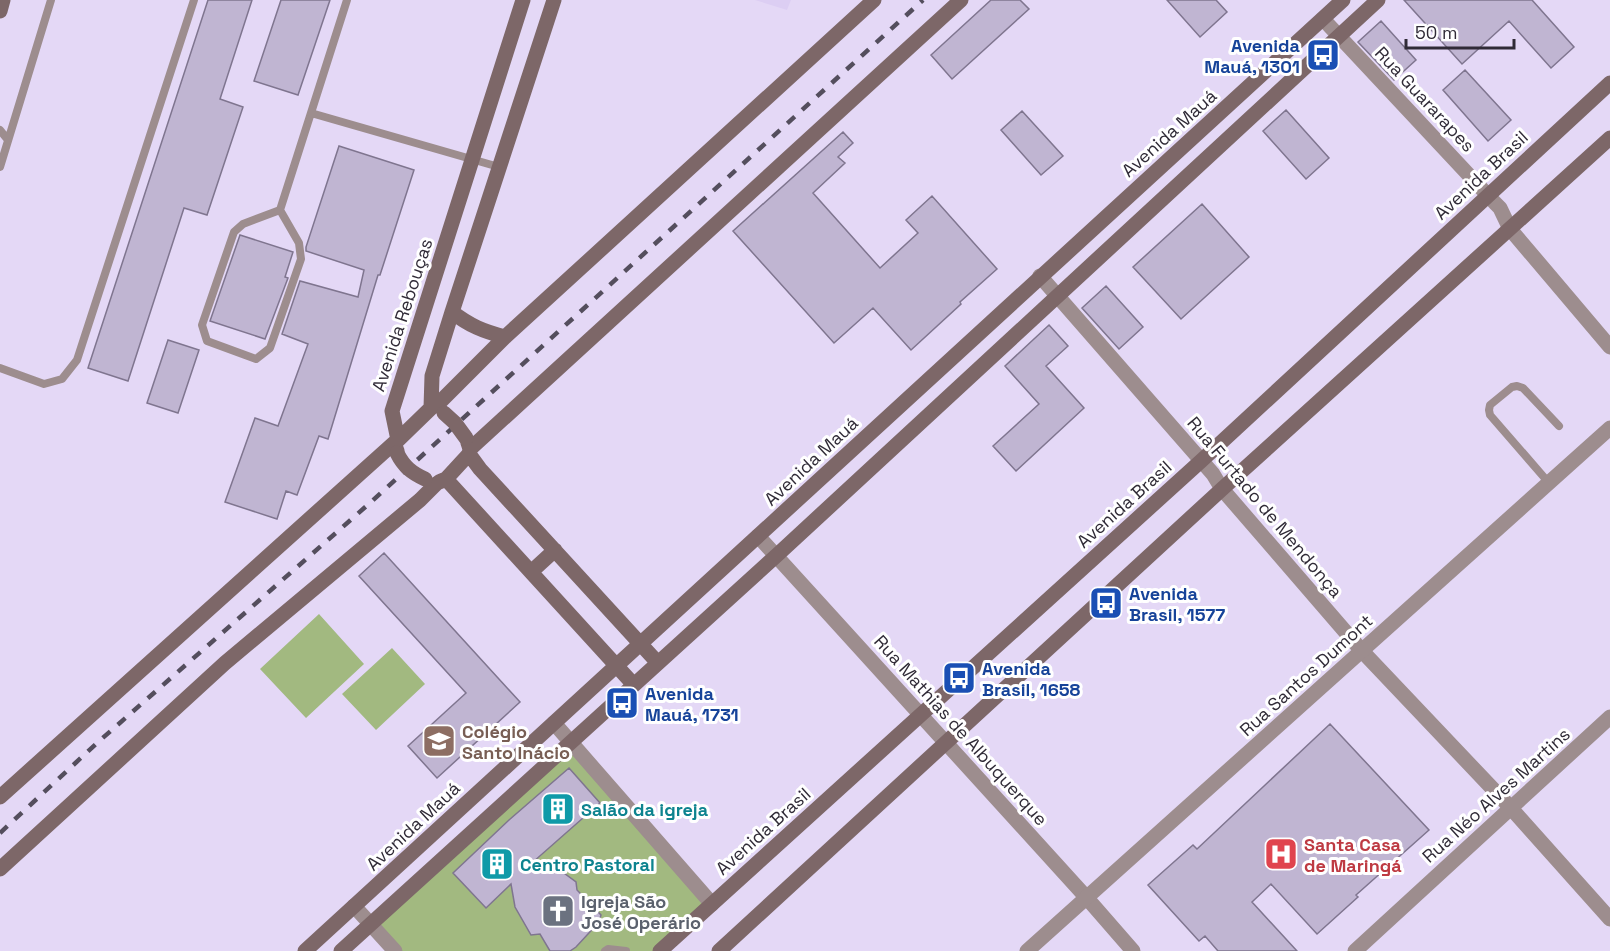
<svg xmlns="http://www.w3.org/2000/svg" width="1610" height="951" font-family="'Space Grotesk',sans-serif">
  <rect width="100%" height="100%" fill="#e4d8f6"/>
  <!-- built -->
  <path fill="#dccef3" d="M755,0H791L787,10Z"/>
  <!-- green -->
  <path fill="#a2b980" d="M319,614L364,664L306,718L260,669Z
    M392,648L425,684L376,730L342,694Z
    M570,742L712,904L660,951H395L370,924Z"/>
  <!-- building -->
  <path fill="#c0b5d2" stroke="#7f758f" stroke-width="1.5" d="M208,0H252L220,99L243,107L207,215L184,208L128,381L88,368Z
    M281,0H330L298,95L254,81Z
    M991,0H1020L1029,9L952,79L931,55Z
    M1167,0H1216L1227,12L1200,37Z
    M1404,0H1532L1574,47L1551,68L1509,21L1462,64Z
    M1381,21L1416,60L1394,80L1358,42Z
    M1465,70L1511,120L1488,141L1443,90Z
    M1286,110L1329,158L1306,179L1263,131Z
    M1022,111L1063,156L1041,175L1001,130Z
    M843,132L853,143L838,157L845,163L813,193L880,268L918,233L906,220L932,196L997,269L960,302L961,304L911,350L873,308L834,343L733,231Z
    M339,146L414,170L380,275H378L328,439L319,436L297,495L286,491L277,519L225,502L255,418L278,426L308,344L282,334L300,281L358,297L364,270L306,251V247Z
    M1202,204L1249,257L1181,319L1133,267Z
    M240,235L293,252L285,277L288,278L265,339L210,321Z
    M1106,286L1143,327L1119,349L1082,308Z
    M1049,325L1068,346L1046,366L1084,408L1016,471L993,446L1039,404L1005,366Z
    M168,340L199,350L178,413L147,403Z
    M384,553L520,702L437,778L408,746L466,693L359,576Z
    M1330,724L1429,830L1356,895L1358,897L1317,934L1271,884L1252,902L1297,951H1218L1205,936L1199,941L1148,885L1193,845L1197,849Z
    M569,768L600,803L533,862L557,868L576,882L577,890L601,915L599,922L576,947L570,951H550L540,934L531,935L515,907L511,884L486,908L453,873L509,820Z"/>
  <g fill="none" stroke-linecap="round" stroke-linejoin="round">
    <!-- service -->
    <path stroke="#9d8d8e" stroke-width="8" d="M311,113L499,167
      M0,130L8,140
      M0,167L51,0
      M280,210L299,243L301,259L270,348L256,359L207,341L202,325L234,232L243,224L280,210L347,0
      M0,368L44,384L62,379L77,360L194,0
      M1549,483L1490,415L1489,410L1490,405L1512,387L1517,386L1523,388L1559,426
      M605,951L608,949L626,951"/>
    <!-- minor -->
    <path stroke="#9d8d8e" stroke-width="15" d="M1323,19L1495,203L1500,208L1510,229L1610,347
      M1040,276L1213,474L1222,489L1362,651L1510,807L1610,919
      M758,536L1086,897L1133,951
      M554,723L712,904
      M354,906L395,951
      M1355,951L1610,717"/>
    <!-- tertiary -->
    <path stroke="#9d8d8e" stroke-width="15" d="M1027,951L1610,428"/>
    <!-- secondary -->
    <path stroke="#7d6768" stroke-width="15" d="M0,11L3,0
      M452,312C470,326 483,331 505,337
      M436,406L505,337L874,0
      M431,408L432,376L452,312L554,0
      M398,440L431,408
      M468,443L470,449L469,454L480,469L658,663
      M470,449L961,0
      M397,451L394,443L398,440L392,411L523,0
      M446,479L634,685
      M439,482L446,479L469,454
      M531,572L555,550
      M0,797L394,443
      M0,869L225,663L420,500L436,484
      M305,951L1343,0
      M341,951L776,556L1378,0
      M660,951L1201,461L1610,83
      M719,951L1222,489L1610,138"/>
    <!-- rail -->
    <path stroke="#544e5d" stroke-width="4.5" stroke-dasharray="10 10" stroke-linecap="butt" d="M0,833L97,743L371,502L923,0"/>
    <!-- secondary-bridge -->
    <path stroke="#7d6768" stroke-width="15" d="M444,413L455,423L466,438
      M397,453C404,467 412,473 425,479"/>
  </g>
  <!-- icons -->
  <defs>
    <g id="bus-square" transform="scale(1.725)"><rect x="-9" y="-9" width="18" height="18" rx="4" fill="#1a4fb4" stroke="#fff"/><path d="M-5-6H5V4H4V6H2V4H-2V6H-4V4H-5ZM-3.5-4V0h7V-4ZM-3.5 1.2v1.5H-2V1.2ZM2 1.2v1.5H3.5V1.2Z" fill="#fff"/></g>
    <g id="school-square" transform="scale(1.725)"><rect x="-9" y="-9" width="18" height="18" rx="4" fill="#8d6e63" stroke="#fff"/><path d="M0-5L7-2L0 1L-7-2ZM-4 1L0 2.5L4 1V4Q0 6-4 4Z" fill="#fff"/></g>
    <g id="building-square" transform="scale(1.725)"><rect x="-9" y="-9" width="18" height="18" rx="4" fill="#0f9aa8" stroke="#fff"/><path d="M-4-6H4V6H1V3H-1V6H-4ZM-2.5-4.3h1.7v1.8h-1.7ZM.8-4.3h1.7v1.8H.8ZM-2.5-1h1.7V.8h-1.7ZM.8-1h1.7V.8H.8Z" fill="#fff"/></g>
    <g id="hospital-square" transform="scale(1.725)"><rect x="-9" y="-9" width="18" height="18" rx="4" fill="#e0444e" stroke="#fff"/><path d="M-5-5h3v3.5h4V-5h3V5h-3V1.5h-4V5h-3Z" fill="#fff"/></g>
    <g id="church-square" transform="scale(1.725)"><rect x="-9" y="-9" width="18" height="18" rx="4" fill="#6b7280" stroke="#fff"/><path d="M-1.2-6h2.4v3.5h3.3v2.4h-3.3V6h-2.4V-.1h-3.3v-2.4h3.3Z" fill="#fff"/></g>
  </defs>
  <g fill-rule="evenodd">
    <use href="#bus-square" x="1323" y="55"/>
    <use href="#bus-square" x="1106" y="603"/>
    <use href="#bus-square" x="959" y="678"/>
    <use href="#bus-square" x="622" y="703"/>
    <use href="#school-square" x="439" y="741"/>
    <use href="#building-square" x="558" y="809"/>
    <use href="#hospital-square" x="1281" y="854"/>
    <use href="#building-square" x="497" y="864"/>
    <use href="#church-square" x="558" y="911"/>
  </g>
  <g text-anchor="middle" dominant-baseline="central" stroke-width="6" stroke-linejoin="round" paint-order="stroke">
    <!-- transit labels -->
    <g font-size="18" font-weight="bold" fill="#164399" stroke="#fff" text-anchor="start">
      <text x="1300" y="45" text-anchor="end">Avenida<tspan x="1300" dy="21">Mauá, 1301</tspan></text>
      <text x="1129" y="593">Avenida<tspan x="1129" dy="21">Brasil, 1577</tspan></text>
      <text x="982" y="668">Avenida<tspan x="982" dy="21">Brasil, 1658</tspan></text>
      <text x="645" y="693">Avenida<tspan x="645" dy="21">Mauá, 1731</tspan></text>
    </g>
    <!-- street labels -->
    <g font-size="18" fill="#302b37" stroke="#fff">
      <text transform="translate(1425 99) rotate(47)">Rua Guararapes</text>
      <text transform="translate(1169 133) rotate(-42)">Avenida Mauá</text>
      <text transform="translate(1481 175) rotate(-43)">Avenida Brasil</text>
      <text transform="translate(402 315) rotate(-72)">Avenida Rebouças</text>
      <text transform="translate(811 461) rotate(-43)">Avenida Mauá</text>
      <text transform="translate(1124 504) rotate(-42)">Avenida Brasil</text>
      <text transform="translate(1265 507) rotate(50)">Rua Furtado de Mendonça</text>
      <text transform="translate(1306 675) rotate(-42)">Rua Santos Dumont</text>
      <text transform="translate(961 730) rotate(48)">Rua Mathias de Albuquerque</text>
      <text transform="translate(1496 795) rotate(-42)">Rua Néo Alves Martins</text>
      <text transform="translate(413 826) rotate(-43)">Avenida Mauá</text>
      <text transform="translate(763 831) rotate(-42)">Avenida Brasil</text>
    </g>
    <!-- education labels -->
    <g font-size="18" font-weight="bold" fill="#785e54" stroke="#fff" text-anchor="start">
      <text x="462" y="731">Colégio<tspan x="462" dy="21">Santo Inácio</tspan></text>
    </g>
    <!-- culture labels -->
    <g font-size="18" font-weight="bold" fill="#0d838f" stroke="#fff" text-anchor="start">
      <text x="581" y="809">Salão da igreja</text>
      <text x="520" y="864">Centro Pastoral</text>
    </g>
    <!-- health labels -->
    <g font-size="18" font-weight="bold" fill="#be3a42" stroke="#fff" text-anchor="start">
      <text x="1304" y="844">Santa Casa<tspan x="1304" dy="21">de Maringá</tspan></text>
    </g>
    <!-- worship labels -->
    <g font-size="18" font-weight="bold" fill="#5b616d" stroke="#fff" text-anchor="start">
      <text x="581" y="901">Igreja São<tspan x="581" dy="21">José Operário</tspan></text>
    </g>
  </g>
  <!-- scale -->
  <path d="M1406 39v9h108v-9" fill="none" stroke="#302b37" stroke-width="3"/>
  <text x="1415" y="39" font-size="18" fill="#302b37" stroke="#ffffff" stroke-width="4.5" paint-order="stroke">50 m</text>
</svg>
